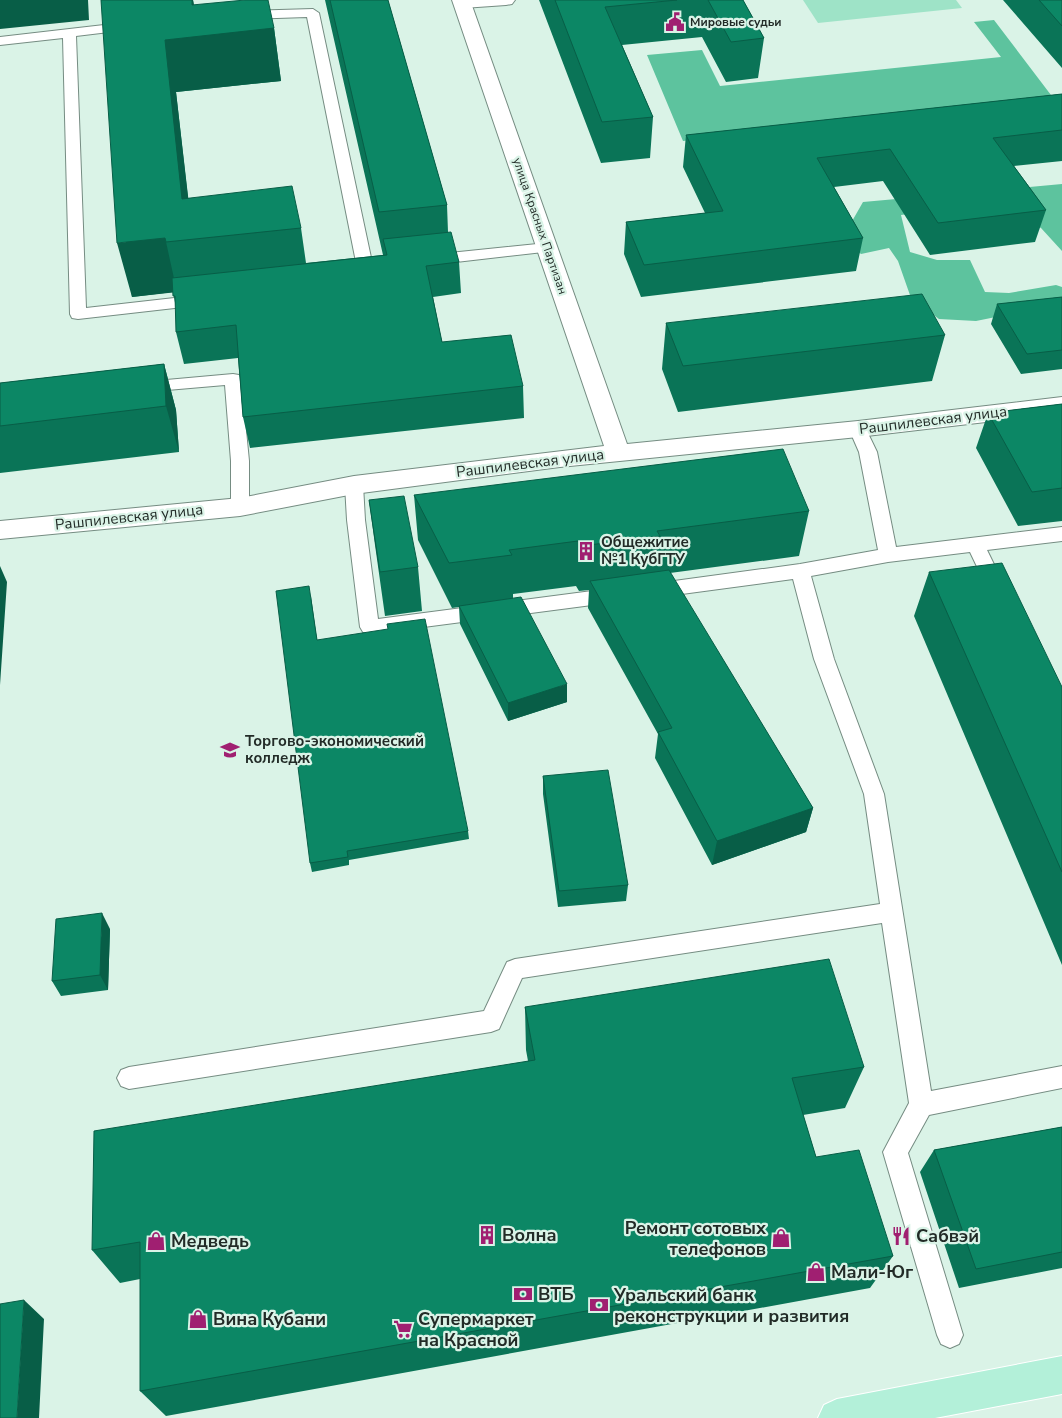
<svg xmlns="http://www.w3.org/2000/svg" width="1062" height="1418" font-family="'Nunito Sans',sans-serif">
  <rect width="100%" height="100%" fill="#daf3e7"/>
  <!-- green -->
  <path fill="#9ee3c7" d="M803,0H956L962,8L818,23Z"/>
  <!-- forest -->
  <path fill="#5dc39e" d="M994,20L1054,99L683,141L647,55L702,50L720,86L1001,57L974,22Z
    M1062,184V251L1041,228L995,203L901,215L910,252L937,260H970L985,292L1009,293L1056,285L1062,287V308L1035,309L976,321L939,319L911,298L898,261L889,248L861,254L846,240L847,230L863,202Z"/>
  <g fill="none" stroke-linecap="round" stroke-linejoin="round">
    <!-- lane casing -->
    <g stroke="#758c82" stroke-width="2">
      <path id="lane" d="M313,9L319,13L373,267L370,270H360L357,267L307,17L243,19L237,15L243,11Z
        M130,22L134,23L136,26L134,29L76,36L86,308L201,295L207,297L209,300L207,303L201,305L78,319L72,318L70,314L63,38L0,45V37Z
        M547,243L552,245L555,248L552,251L430,265L425,263L422,260L425,257L430,255Z
        M233,374L239,375L241,379L249,461V507L246,511L240,513L234,511L231,507V461L225,385L144,392L138,391L136,387L138,383L144,382Z
        M858,423L864,425L877,452L896,547L1062,527V541L987,550L1006,589L1004,594L997,596L990,594L970,552L888,562L811,576L834,659L884,794L931,1091L1062,1066V1088L929,1115L908,1153L963,1335L959,1344L950,1348L941,1344L937,1335L883,1152L909,1103L882,923L522,978L499,1029L491,1032L129,1089L121,1086L117,1078L121,1070L129,1067L484,1011L507,962L515,959L880,904L864,794L814,659L793,579L652,598L645,596L643,591L645,586L652,584L800,564L878,550L859,452L849,429L852,425Z
        M354,479L360,481L363,485L365,520L378,619L615,588L622,590L624,595L622,600L615,602L370,634L363,632L360,627L347,520L345,485L348,481Z"/>
    </g>
    <!-- street casing -->
    <g stroke="#758c82" stroke-width="2">
      <path id="street" d="M457,0H515L512,4L506,5L463,8L457,7L454,3Z"/>
    </g>
    <!-- secondary casing -->
    <g stroke="#758c82" stroke-width="2">
      <path id="secondary" d="M452,0H470L627,444L858,421L1062,397V413L858,437L560,467L354,494L240,516L0,539V521L240,498L354,476L604,446Z"/>
    </g>
    <!-- primary casing -->
    <g stroke="#fff" stroke-width="2">
      <path id="primary" d="M1062,1356V1394L935,1418H818L824,1405L837,1399Z"/>
    </g>
    <!-- lane -->
    <use href="#lane" fill="#fff" fill-rule="evenodd"/>
    <!-- street -->
    <use href="#street" fill="#fff" fill-rule="evenodd"/>
    <!-- secondary -->
    <use href="#secondary" fill="#fff" fill-rule="evenodd"/>
    <!-- primary -->
    <use href="#primary" fill="#b3f0d9" fill-rule="evenodd"/>
  </g>
  <!-- wall -->
  <path fill="#0a7457" d="M101,0H193L194,5L274,28L281,81L176,92L188,198L301,228L306,263L383,255L325,0H388L447,205L448,232L459,262L461,293L433,297L442,342L523,386L524,418L250,448L243,417L238,358L184,364L176,332V308L173,292L132,297Z
    M539,0H743L764,38L758,78L726,82L702,37L622,45L653,117L650,158L601,163Z
    M1003,0H1062V68Z
    M1062,94V161L1014,166L1046,210L1035,242L930,255L883,181L834,187L863,238L856,271L641,297L624,254L626,222L705,213L683,167L686,135Z
    M1062,297V369L1021,374L991,324L997,304Z
    M666,323L945,335L932,381L678,412L662,369Z
    M164,364L176,410L179,452L0,473V383Z
    M1062,404V521L1018,526L976,448L988,413Z
    M414,495L809,511L799,556L670,573L813,808L806,832L712,865L655,758L658,734L588,608L589,590L579,591L576,586L513,594V599L567,702L508,721L460,624L459,607L452,608L418,540Z
    M369,500L418,567L422,611L385,616L375,545Z
    M929,572L1062,687V965L914,616Z
    M311,596L317,640L468,831L469,839L349,860V865L312,872L310,863Z
    M543,776L628,885L626,901L558,907L543,794Z
    M110,929L108,990L61,996L52,981Z
    M525,1007L864,1067L845,1108L803,1115L816,1157L893,1256L870,1288L166,1416L140,1391V1279L120,1283L92,1250L528,1061L526,1050Z
    M1062,1127V1268L959,1288L920,1172L934,1150Z"/>
  <!-- shaded-wall -->
  <path fill="#085e47" d="M0,0H88L89,20L0,29Z
    M106,0H193L195,13L274,28L281,81L176,92L193,239Z
    M165,238L166,242L177,292L132,297L117,243Z
    M164,364L176,410L179,452L166,406Z
    M0,566L7,582L0,685Z
    M567,684V702L508,721V703Z
    M813,808L806,832L712,865L717,841Z
    M102,913L110,929L108,990L100,975Z
    M24,1300L44,1319L39,1418H17Z"/>
  <!-- building -->
  <path fill="#0c8765" stroke="#085e47" d="M101,0H192V5L245,0H268L274,28L165,40L182,199L292,186L301,228L166,242L165,238L117,243Z
    M330,0H388L447,205L379,212Z
    M555,0H677L605,7L653,117L602,122Z
    M708,0H743L764,38L731,42Z
    M1039,0H1062V26Z
    M1062,94V130L993,138L1046,210L938,223L890,149L817,158L863,238L644,265L626,222L723,211L686,135Z
    M451,232L459,262L426,266L442,342L511,335L523,386L243,417L236,325L176,332L175,296H173L172,278L387,255L383,239Z
    M922,294L945,335L683,366L666,323Z
    M1062,297V350L1027,354L997,304Z
    M164,364L166,406L0,426V383Z
    M1062,404V488L1032,492L988,413Z
    M783,449L809,511L657,531L660,536L581,546L578,541L509,550L512,555L449,563L414,495Z
    M404,496L418,567L380,572L369,500Z
    M1002,563L1062,687V872L929,572Z
    M669,570L813,808L717,841L658,732L672,728L590,581Z
    M309,586L317,640L388,629L387,624L425,619L468,831L347,851L348,857L310,863L276,591Z
    M521,597L567,684L508,703L459,606Z
    M608,770L628,885L559,891L543,776Z
    M102,913L100,975L52,981L56,919Z
    M829,959L864,1067L792,1078L816,1157L859,1150L893,1256L140,1391V1242L92,1250L94,1131L535,1060L525,1007Z
    M1062,1127V1252L976,1269L934,1150Z
    M24,1300L17,1418H0V1304Z"/>
  <!-- icons -->
  <defs>
    <g id="civic-bare" transform="scale(1.5)"><path d="M-.6-6.5H3V-4.5H.6V-3L4-1V1h2V6H-6V1h2V-1L-.6-3ZM-1.2 2.5V6h2.4V2.5Z" fill="#a01f71" stroke="#daf3e7" stroke-width="2.5" paint-order="stroke"/></g>
    <g id="building-bare" transform="scale(1.5)"><path d="M-4-6H4V6H1V3H-1V6H-4ZM-2.5-4.3h1.7v1.8h-1.7ZM.8-4.3h1.7v1.8H.8ZM-2.5-1h1.7V.8h-1.7ZM.8-1h1.7V.8H.8Z" fill="#a01f71" stroke="#daf3e7" stroke-width="2.5" paint-order="stroke"/></g>
    <g id="university-bare" transform="scale(1.5)"><path d="M0-5L7-2L0 1L-7-2ZM-4 1L0 2.5L4 1V4Q0 6-4 4Z" fill="#a01f71" stroke="#daf3e7" stroke-width="2.5" paint-order="stroke"/></g>
    <g id="restaurant-bare" transform="scale(1.5)"><path d="M-5-6h1v4h1v-4h1v4h1v-4h1v5L-1.5 .5V6h-2V.5L-5-1ZM5-6V6H3V1.5H1.5Q1.5-4 5-6Z" fill="#a01f71" stroke="#daf3e7" stroke-width="2.5" paint-order="stroke"/></g>
    <g id="shop-bare" transform="scale(1.5)"><path d="M-5-2.5h2.3a2.7 3.5 0 0 1 5.4 0H5L5.5 6h-11ZM-1.5-2.5h3a1.5 2.3 0 0 0-3 0Z" fill="#a01f71" stroke="#daf3e7" stroke-width="2.5" paint-order="stroke"/></g>
    <g id="bank-bare" transform="scale(1.5)"><path d="M-6-4H6V4H-6ZM0-2.3a2.3 2.3 0 1 0 0 4.6a2.3 2.3 0 1 0 0-4.6Z" fill="#a01f71" stroke="#daf3e7" stroke-width="2.5" paint-order="stroke"/></g>
    <g id="supermarket-bare" transform="scale(1.5)"><path d="M-6-5.5h2.5l.6 2H6L4.5 2H-2.5L-4.4-4H-6ZM-1.5 3.2a1.3 1.3 0 1 0 .1 0ZM3 3.2a1.3 1.3 0 1 0 .1 0Z" fill="#a01f71" stroke="#daf3e7" stroke-width="2.5" paint-order="stroke"/></g>
  </defs>
  <g fill-rule="evenodd">
    <use href="#civic-bare" x="675" y="22"/>
    <use href="#building-bare" x="586" y="551"/>
    <use href="#university-bare" x="230" y="750"/>
    <use href="#building-bare" x="487" y="1235"/>
    <use href="#restaurant-bare" x="901" y="1236"/>
    <use href="#shop-bare" x="781" y="1238"/>
    <use href="#shop-bare" x="156" y="1241"/>
    <use href="#shop-bare" x="816" y="1272"/>
    <use href="#bank-bare" x="523" y="1294"/>
    <use href="#bank-bare" x="599" y="1305"/>
    <use href="#shop-bare" x="198" y="1319"/>
    <use href="#supermarket-bare" x="403" y="1329"/>
  </g>
  <g text-anchor="middle" dominant-baseline="central" stroke-width="4.5" stroke-linejoin="round" paint-order="stroke">
    <!-- far-poi labels -->
    <g font-size="12" font-weight="bold" fill="#222b27" stroke="#daf3e7" text-anchor="start">
      <text x="690" y="22">Мировые судьи</text>
    </g>
    <!-- far-street labels -->
    <g font-size="12" fill="#222b27" stroke="#daf3e7">
      <text transform="translate(540 226) rotate(71)">улица Красных Партизан</text>
    </g>
    <!-- street labels -->
    <g font-size="15" fill="#222b27" stroke="#daf3e7">
      <text transform="translate(933 420) rotate(-7)">Рашпилевская улица</text>
      <text transform="translate(530 463) rotate(-7)">Рашпилевская улица</text>
      <text transform="translate(129 517) rotate(-6)">Рашпилевская улица</text>
    </g>
    <!-- poi labels -->
    <g font-size="15" font-weight="bold" fill="#222b27" stroke="#daf3e7" text-anchor="start">
      <text x="601" y="542">Общежитие<tspan x="601" dy="17">№1 КубГТУ</tspan></text>
      <text x="245" y="741">Торгово-экономический<tspan x="245" dy="17">колледж</tspan></text>
    </g>
    <!-- near-poi labels -->
    <g font-size="18" font-weight="bold" fill="#222b27" stroke="#daf3e7" text-anchor="start">
      <text x="766" y="1228" text-anchor="end">Ремонт сотовых<tspan x="766" dy="21">телефонов</tspan></text>
      <text x="502" y="1235">Волна</text>
      <text x="916" y="1236">Сабвэй</text>
      <text x="171" y="1241">Медведь</text>
      <text x="831" y="1272">Мали-Юг</text>
      <text x="538" y="1294">ВТБ</text>
      <text x="614" y="1295">Уральский банк<tspan x="614" dy="21">реконструкции и развития</tspan></text>
      <text x="213" y="1319">Вина Кубани</text>
      <text x="418" y="1319">Супермаркет<tspan x="418" dy="21">на Красной</tspan></text>
    </g>
  </g>
</svg>
